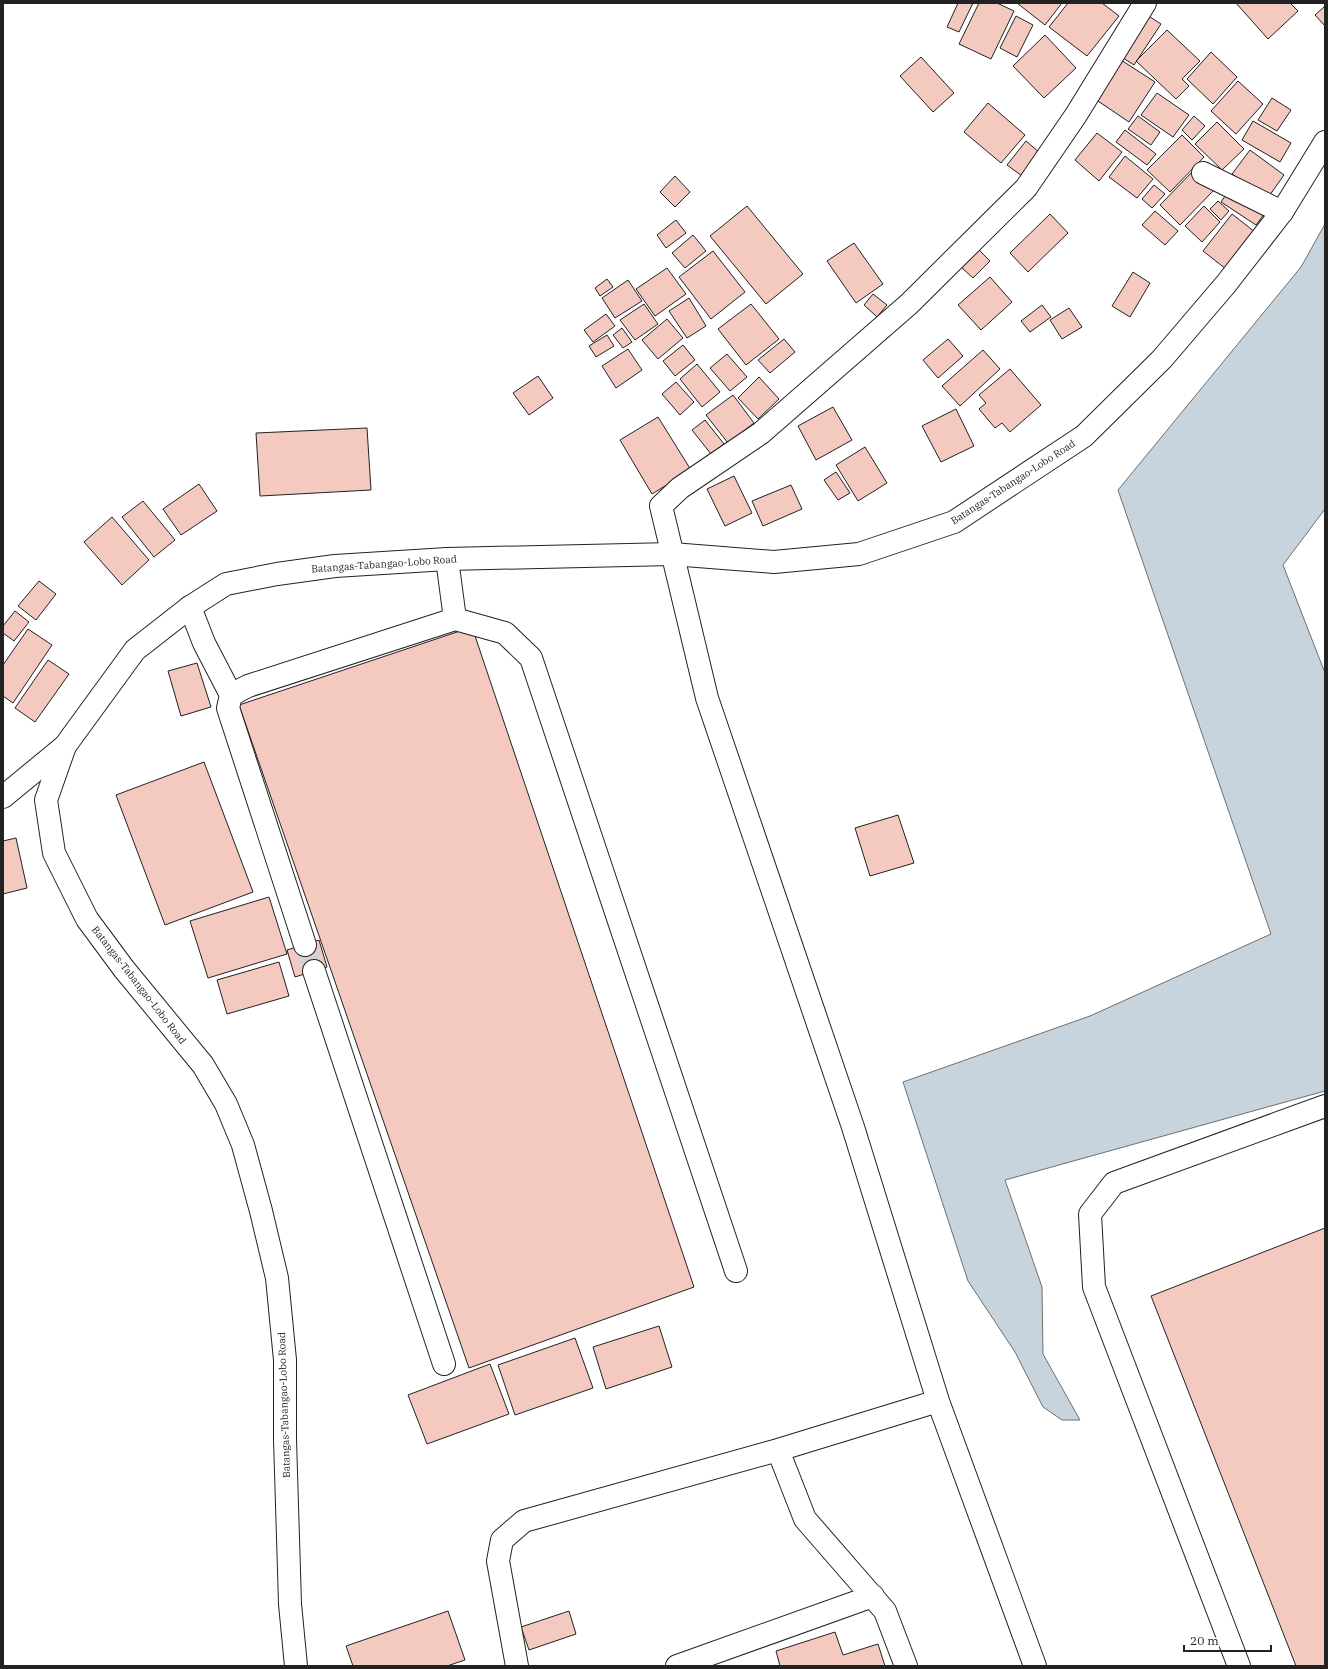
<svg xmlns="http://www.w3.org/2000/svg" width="1328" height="1669" font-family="'IBM Plex Serif',serif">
  <rect width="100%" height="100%" fill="#fff"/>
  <!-- water -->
  <path fill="#c7d3dd" stroke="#6f6f6f" d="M1325,224V509L1283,565L1325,673V1091L1005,1180L1042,1287L1043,1354L1080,1420H1062L1043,1407L1015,1352L968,1281L903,1082L1090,1016L1271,934L1118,490L1301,267Z"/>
  <!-- building -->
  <path fill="#f3c9c0" stroke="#222" d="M958,3H973L959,32L947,27Z
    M979,3H997L1014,11L991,59L959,44Z
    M1017,3H1062L1045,25Z
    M1068,3H1102L1119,16L1087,56L1049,27Z
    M1236,3H1290L1298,11L1268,39Z
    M1325,6V26L1315,15Z
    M1144,13L1161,24L1134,65L1117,54Z
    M1016,16L1033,25L1017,57L1000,48Z
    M1167,30L1200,61L1182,79L1189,86L1176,99L1136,61Z
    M1045,35L1076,68L1044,98L1013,66Z
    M1211,52L1237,77L1213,104L1187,79Z
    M921,57L954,93L933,112L900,76Z
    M1121,60L1155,82L1129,122L1095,99Z
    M1238,81L1263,104L1236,134L1211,111Z
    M1157,93L1189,115L1173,137L1141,115Z
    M1272,98L1291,110L1277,131L1258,120Z
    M988,103L1025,135L1001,163L964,132Z
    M1138,116L1160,132L1151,145L1128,129Z
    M1194,116L1205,126L1192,140L1182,130Z
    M1253,121L1291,143L1280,162L1242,140Z
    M1217,122L1244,149L1222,170L1195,144Z
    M1125,130L1156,154L1147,165L1116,142Z
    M1097,133L1122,152L1099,181L1075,160Z
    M1182,135L1204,157L1170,192L1147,170Z
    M1026,141L1040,153L1022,176L1007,165Z
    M1250,150L1284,175L1267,199L1232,174Z
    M1125,156L1153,179L1137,198L1109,177Z
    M1194,170L1214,190L1180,225L1160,205Z
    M675,176L690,192L675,207L660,192Z
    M1154,185L1165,194L1152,208L1142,199Z
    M1229,190L1265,213L1256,225L1221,202Z
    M1218,201L1229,211L1221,220L1210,209Z
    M747,206L803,274L766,304L710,236Z
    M1204,206L1220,222L1202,242L1185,226Z
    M1155,211L1178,231L1165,245L1142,225Z
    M1050,214L1068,233L1028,272L1010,253Z
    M1232,214L1255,232L1226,269L1203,251Z
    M676,220L686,233L666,248L657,235Z
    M693,235L706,251L685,268L672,253Z
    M854,243L883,284L856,303L827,261Z
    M979,250L990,261L973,278L961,267Z
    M713,251L745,292L711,319L679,277Z
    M667,268L686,294L655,316L636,289Z
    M1133,272L1150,283L1130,317L1112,306Z
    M990,277L1012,302L981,330L958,305Z
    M607,279L613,287L600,296L595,288Z
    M628,280L642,301L615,318L602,298Z
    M873,294L887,305L877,317L864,305Z
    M689,298L706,326L687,338L669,311Z
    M644,304L658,324L635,340L620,320Z
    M751,304L779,339L746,365L718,329Z
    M1042,305L1051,317L1030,332L1021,321Z
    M1069,308L1082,327L1062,339L1050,320Z
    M606,314L615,326L593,342L584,330Z
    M667,319L683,338L658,359L642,340Z
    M622,328L632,342L623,348L613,335Z
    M607,335L614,346L596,357L589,346Z
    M784,339L795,352L770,373L758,360Z
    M948,339L963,356L938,378L923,360Z
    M683,345L695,360L675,376L663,361Z
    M628,349L642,370L616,388L602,366Z
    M983,350L1000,369L960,406L942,386Z
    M727,354L747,377L730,391L710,368Z
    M697,364L720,392L702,407L680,379Z
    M1010,369L1041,405L1010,432L1002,423L995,428L979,409L986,403L979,395Z
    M538,376L553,398L529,415L513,393Z
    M759,377L779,399L758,419L738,398Z
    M676,382L694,402L680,415L662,394Z
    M733,395L754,423L728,443L706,415Z
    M833,407L852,440L816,460L798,426Z
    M956,409L974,446L941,462L922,426Z
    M658,417L691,470L652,494L620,440Z
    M705,420L724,444L711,454L692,430Z
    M367,428L371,490L260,496L256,433Z
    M865,447L887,483L858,501L836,465Z
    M836,472L850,493L838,500L824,480Z
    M734,476L752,513L725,526L707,489Z
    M199,484L217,511L181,535L163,509Z
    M791,485L802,509L763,526L752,501Z
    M143,501L175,540L154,557L122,517Z
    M112,517L149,560L122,585L84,542Z
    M39,581L56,594L36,620L18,606Z
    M15,611L29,622L14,641L3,633V626Z
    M472,627L694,1287L469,1368L239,705Z
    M28,629L52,645L13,703L3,696V665Z
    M48,660L69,674L35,722L15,708Z
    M197,663L211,707L181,716L168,671Z
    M204,762L253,892L165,925L116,795Z
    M898,815L914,863L870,876L855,828Z
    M16,838L27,888L3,894V841Z
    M269,897L287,954L208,978L190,921Z
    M319,940L327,967L295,977L287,950Z
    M279,962L289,996L227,1014L217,980Z
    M1325,1228V1666H1296L1151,1296Z
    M659,1326L672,1367L606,1389L593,1347Z
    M575,1338L593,1388L515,1415L498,1365Z
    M490,1364L509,1414L427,1444L408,1395Z
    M448,1611L465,1660L447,1666H353L346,1646Z
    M569,1611L576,1634L529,1650L521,1627Z
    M835,1632L843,1655L878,1644L885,1666H780L776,1651Z"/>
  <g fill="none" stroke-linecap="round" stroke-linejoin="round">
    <!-- minor-tunnel -->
    <path stroke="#d3d3d3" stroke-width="22" stroke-dasharray="22 11" stroke-linecap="butt" d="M305,945L314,971"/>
    <!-- minor casing -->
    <g stroke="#222" stroke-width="24">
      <path id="minor" d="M1203,173L1282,212
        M447,559L455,619L505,633L531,658L736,1271
        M190,607L204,643L231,695
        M3,797L65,746
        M305,945L228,708L231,695L248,686L455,619
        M314,971L444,1364
        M778,1450L805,1519L885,1611L906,1666
        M517,1666L498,1561L502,1540L524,1521L778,1450L938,1401
        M677,1666L873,1596
        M1035,1666L938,1401L853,1127L707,698L661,506L680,488L761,433L909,304L1026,188L1076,115L1145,3
        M1239,1666L1094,1287L1090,1214L1114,1183L1325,1106"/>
    </g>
    <!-- major casing -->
    <g stroke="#222" stroke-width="24">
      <path id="major" d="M296,1666L290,1604L285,1439V1360L277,1278L261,1211L243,1145L226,1104L203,1065L124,969L87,919L54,853L46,800L65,746L135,650L190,607L226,584L277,574L335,566L447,559L672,554L774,562L859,554L954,522L1084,436L1162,359L1226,284L1282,212L1325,142"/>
    </g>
    <!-- minor -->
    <use href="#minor" stroke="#fff" stroke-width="22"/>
    <!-- major -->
    <use href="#major" stroke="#fff" stroke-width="22"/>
  </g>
  <g text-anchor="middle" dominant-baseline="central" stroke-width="3" stroke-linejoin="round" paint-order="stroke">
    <!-- street labels -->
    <g font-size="10" fill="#222" stroke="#fff">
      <text transform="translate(1013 482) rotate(-33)">Batangas-Tabangao-Lobo Road</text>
      <text transform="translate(384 564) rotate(-4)">Batangas-Tabangao-Lobo Road</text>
      <text transform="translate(139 985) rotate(52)">Batangas-Tabangao-Lobo Road</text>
      <text transform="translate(284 1405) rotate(-92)">Batangas-Tabangao-Lobo Road</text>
    </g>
  </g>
  <!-- border -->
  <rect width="1328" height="1669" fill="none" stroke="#222222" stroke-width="8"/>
  <!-- scale -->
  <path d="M1184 1645v6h87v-6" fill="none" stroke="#222222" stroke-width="2"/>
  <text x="1190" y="1645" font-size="12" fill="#222222" stroke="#ffffff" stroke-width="3" paint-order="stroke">20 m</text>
</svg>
